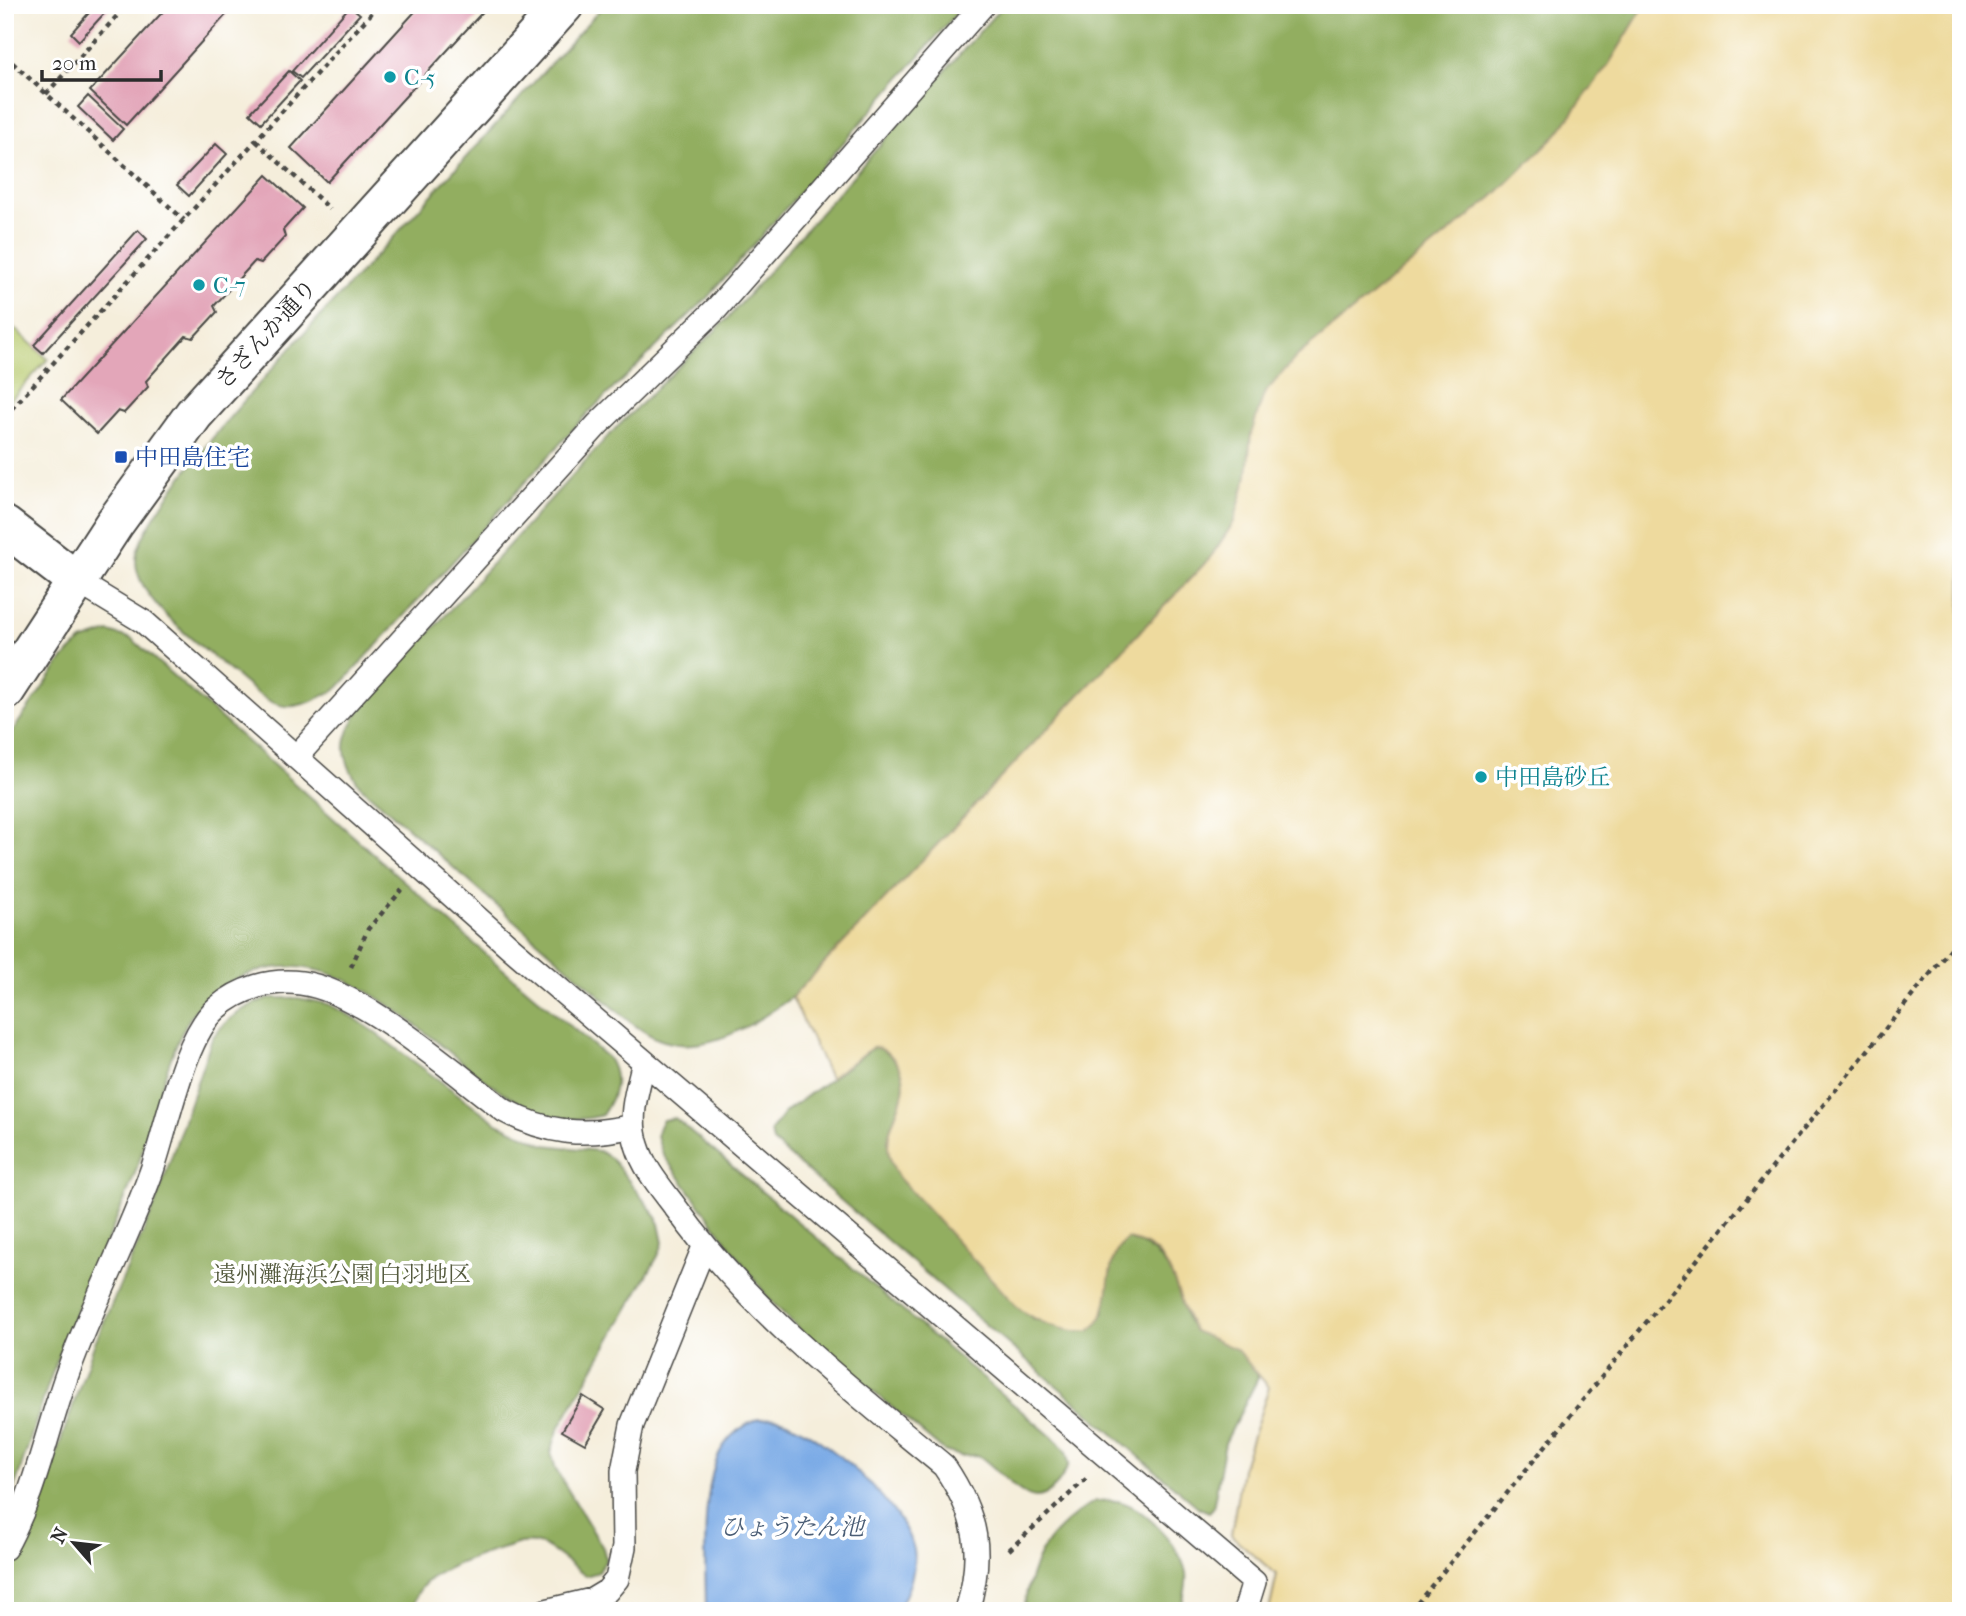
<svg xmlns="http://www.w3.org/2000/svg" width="1966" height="1616" font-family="'IM FELL French Canon','Noto Serif JP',serif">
  <rect width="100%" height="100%" fill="#fff"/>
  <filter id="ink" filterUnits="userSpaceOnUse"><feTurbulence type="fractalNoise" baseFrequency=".0143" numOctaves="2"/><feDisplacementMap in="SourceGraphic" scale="14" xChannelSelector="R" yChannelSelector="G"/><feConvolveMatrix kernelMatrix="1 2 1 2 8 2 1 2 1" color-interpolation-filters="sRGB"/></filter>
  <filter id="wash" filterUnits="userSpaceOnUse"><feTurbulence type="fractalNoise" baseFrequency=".00686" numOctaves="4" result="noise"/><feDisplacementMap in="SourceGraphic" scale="28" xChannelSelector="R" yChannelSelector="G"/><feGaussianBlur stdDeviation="1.57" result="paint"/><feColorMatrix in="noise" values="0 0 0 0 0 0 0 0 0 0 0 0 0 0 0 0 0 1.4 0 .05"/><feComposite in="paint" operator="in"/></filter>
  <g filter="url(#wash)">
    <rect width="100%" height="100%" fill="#f5eedb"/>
    <!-- green -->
    <path fill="#b8ca6e" stroke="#727a4c" stroke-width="2" d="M5,320L48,359L5,406Z"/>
    <!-- forest -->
    <path fill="#92ae61" stroke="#5e6c46" stroke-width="2" d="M604,5H964L707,298L587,414L338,688C287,717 276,711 233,673C204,648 135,601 136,560C138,503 344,291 391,240C462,161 533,83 604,5Z
      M1003,5H1645L1609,64L1557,134L1493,197L1296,357L1251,434L1247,476L1234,522L1210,558L792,997C756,1023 705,1058 658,1039C648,1035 639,1028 630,1022L359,785C339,754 341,740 360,709L609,435L728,318Z
      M109,632L132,639L497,964L608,1058C621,1078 615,1096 602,1115C478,1156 368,880 210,995C170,1024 153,1126 135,1173C112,1235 81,1295 58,1358C38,1409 25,1462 5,1513V742L62,660L82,641Z
      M269,998H298L328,1004L355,1018L497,1123L545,1145L599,1151L612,1159L658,1219L663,1243L658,1256L558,1430L551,1452L556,1470L603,1548L606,1559L599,1572L586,1576C564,1562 549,1539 520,1543C490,1554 407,1570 415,1611H5V1580L27,1538L95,1342L155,1205L212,1038C228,1017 243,1007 269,998Z
      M874,1047C884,1049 889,1053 896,1062C918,1091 887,1116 888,1147C889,1159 893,1168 899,1178L1017,1307L1034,1319L1079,1332L1104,1313C1108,1288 1107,1256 1127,1239C1153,1244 1174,1270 1181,1295C1184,1303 1184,1315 1188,1322C1202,1344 1252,1340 1258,1378L1225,1443L1213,1508L1209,1512L1199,1508L773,1142L771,1131L785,1112Z
      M675,1118L1058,1442L1066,1452L1069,1464C1037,1532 1011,1477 978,1455L961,1456L944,1451L802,1332L769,1299L664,1156C658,1142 653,1133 663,1120Z
      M1095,1501C1102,1501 1110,1500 1117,1501C1144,1506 1181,1547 1186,1573C1188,1585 1183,1599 1180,1611H1023C1032,1555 1048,1532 1095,1501Z"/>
    <!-- sand -->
    <path fill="#eeda9e" stroke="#8c8264" stroke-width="2" d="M1645,5H1961V1611H1269L1277,1575L1231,1535L1242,1469L1269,1387L1236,1349L1194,1331C1174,1299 1178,1247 1127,1239C1098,1262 1119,1308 1090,1331C1063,1333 1039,1323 1017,1307L899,1178C893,1168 889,1159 888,1147C887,1116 918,1091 896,1062C889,1052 884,1049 873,1047L830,1078L792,997L1210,558L1234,522L1247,476L1251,434L1264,394L1296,357L1493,197L1557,134L1609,64Z"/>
    <!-- water -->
    <path fill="#7babe6" stroke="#536b88" stroke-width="2" d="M758,1419C764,1419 772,1418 779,1419C820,1431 906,1507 913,1550C917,1572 908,1592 897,1611H706C706,1565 699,1484 724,1445C733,1432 744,1425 758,1419Z"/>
    <g id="blocks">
      <!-- building -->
      <path fill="#e3a6b9" d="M96,5H112L79,41L71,33Z
        M169,5H235L126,125L90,91Z
        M421,5H489L327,182L291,148Z
        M350,6L360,14L301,78L292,71Z
        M289,71L300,81L261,123L250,113Z
        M88,96L123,129L113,140L78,107Z
        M216,144L227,154L189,196L177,185Z
        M267,175L303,208L283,230L285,237L261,263L255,261L214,306L217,312L193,338L186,336L146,381L148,387L124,413L118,411L97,434L61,400Z
        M138,230L147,239L43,353L34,345Z
        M583,1396L605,1410L585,1444L562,1431Z"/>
    </g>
  </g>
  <g filter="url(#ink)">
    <use href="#blocks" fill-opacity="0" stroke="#494845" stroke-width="2"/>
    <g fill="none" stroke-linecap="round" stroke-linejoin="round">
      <!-- service casing -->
      <g stroke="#494845" stroke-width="26">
        <path id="service" d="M78,582L144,622L511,948L1254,1582L1245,1611
          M296,757L598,424L717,308L983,5
          M644,1062C637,1090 628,1117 637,1145C644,1169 662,1189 676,1208C750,1311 847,1386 944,1466C978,1516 984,1553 967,1611
          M5,1548C36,1492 47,1428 69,1369C93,1303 127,1240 151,1173C167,1129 183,1037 217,1008C240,988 271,979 301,983C362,990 454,1073 505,1111C548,1134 585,1137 633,1126
          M546,1611L592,1600L607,1591L617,1579L624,1547L623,1471L632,1425L704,1247"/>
      </g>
      <!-- tertiary casing -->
      <g stroke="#494845" stroke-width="42">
        <path id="tertiary" d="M5,526L78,582
          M5,691L114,524L194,414L564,5"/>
      </g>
      <!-- path -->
      <path stroke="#494845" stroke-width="4.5" stroke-dasharray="5 5" stroke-linecap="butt" d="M5,56L184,220
        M46,94L127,5
        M256,141L330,209
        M5,416L379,5
        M351,967L368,929L402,890
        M1009,1550L1087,1478
        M1411,1611L1961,936"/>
      <!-- service -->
      <use href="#service" stroke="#fff" stroke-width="23"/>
      <!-- tertiary -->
      <use href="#tertiary" stroke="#fff" stroke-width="38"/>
    </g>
  </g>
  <!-- markers -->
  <g fill="#0f9aa8" stroke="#fff" stroke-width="2.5">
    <circle cx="390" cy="77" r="7"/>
    <circle cx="199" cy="285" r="7"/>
    <circle cx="1481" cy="777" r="7"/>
  </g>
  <rect fill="#1a4fb4" stroke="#fff" stroke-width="2.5" x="114" y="450" width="14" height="14" rx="3.5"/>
  <g text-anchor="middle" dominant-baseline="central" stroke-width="7" stroke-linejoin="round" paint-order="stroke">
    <!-- culture labels -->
    <g font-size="23" fill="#0d838f" stroke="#fff" text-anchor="start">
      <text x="404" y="77">C-5</text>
      <text x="213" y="285">C-7</text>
      <text x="1495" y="777">中田島砂丘</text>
    </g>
    <!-- street labels -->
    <g font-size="23" fill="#2b2b2b" stroke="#fff">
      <text transform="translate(266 334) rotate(-48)">さざんか通り</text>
    </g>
    <!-- transit labels -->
    <g font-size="23" fill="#164399" stroke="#fff" text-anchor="start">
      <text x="135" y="457">中田島住宅</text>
    </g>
    <!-- park labels -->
    <g font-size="23" fill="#555b3f" stroke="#fff">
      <text x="342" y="1274">遠州灘海浜公園 白羽地区</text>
    </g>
    <!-- water labels -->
    <g font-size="24" font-style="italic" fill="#4b5e76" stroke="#fff">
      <text x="792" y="1527">ひょうたん池</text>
    </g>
  </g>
  <!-- margin -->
  <rect width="1966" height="1616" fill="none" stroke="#fff" stroke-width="28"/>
  <!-- north arrow -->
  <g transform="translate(74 1543) rotate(298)" stroke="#ffffff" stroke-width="5" paint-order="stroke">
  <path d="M0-5L12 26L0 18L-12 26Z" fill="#2b2b2b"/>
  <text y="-10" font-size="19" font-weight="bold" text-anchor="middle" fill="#2b2b2b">N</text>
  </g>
  <!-- scale -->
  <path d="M42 70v10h119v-10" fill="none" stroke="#2b2b2b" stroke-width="3.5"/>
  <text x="52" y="70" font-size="21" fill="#2b2b2b" stroke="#ffffff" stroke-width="5" paint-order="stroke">20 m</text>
</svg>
